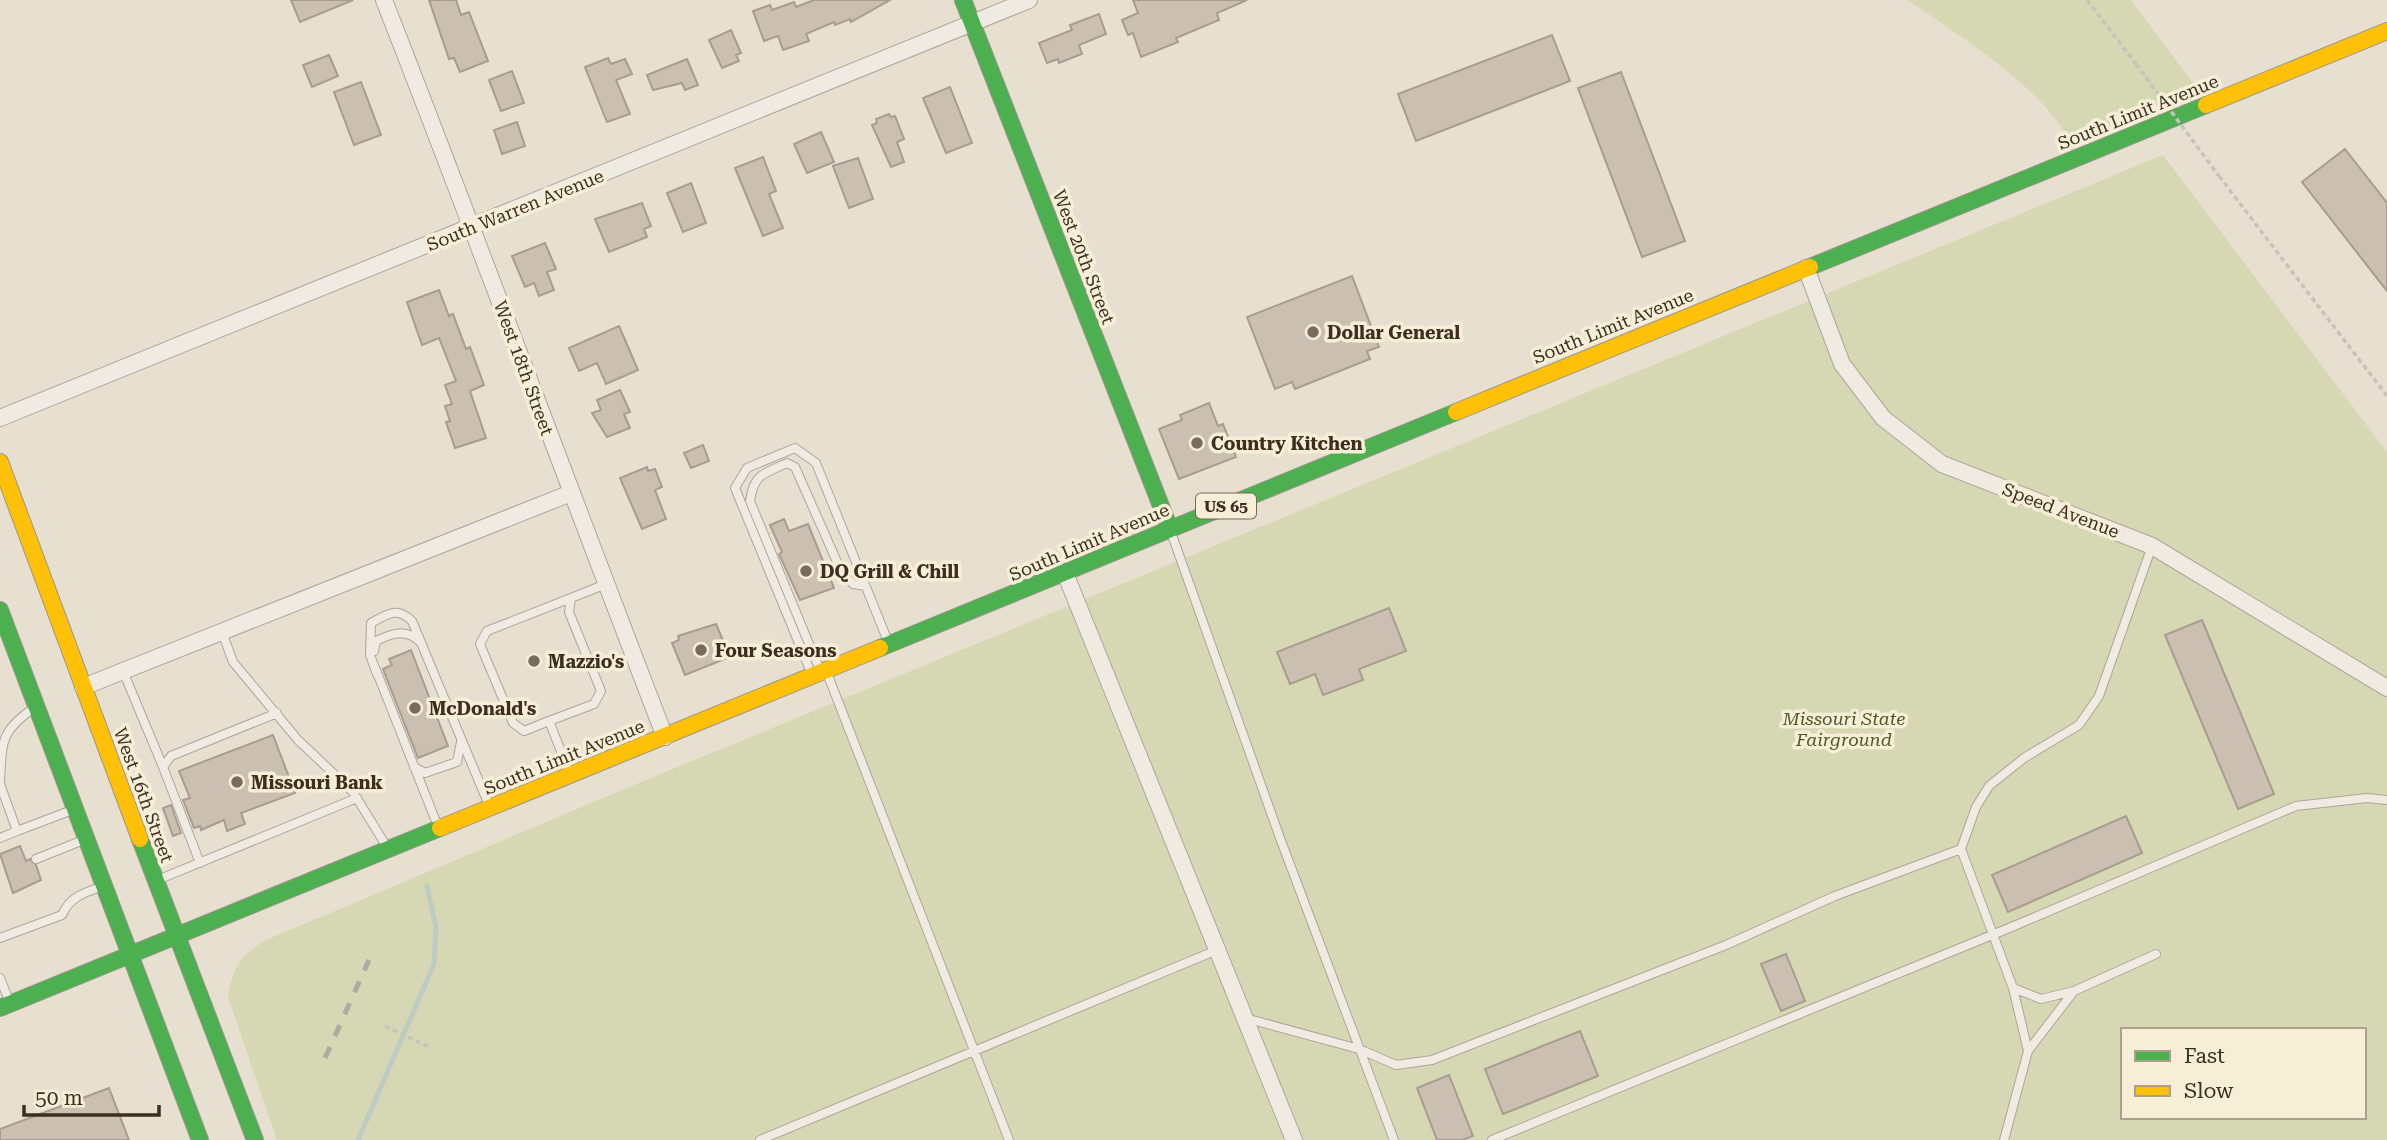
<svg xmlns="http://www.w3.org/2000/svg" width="2387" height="1140" font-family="'Roboto Serif',serif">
  <rect width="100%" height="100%" fill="#e7e0d1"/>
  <!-- green -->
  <path fill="#d6d7b3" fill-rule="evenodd" d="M1908,0H2131L2196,87L2071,144C2041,84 1962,39 1908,0Z
    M2163,155L2387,452V1140H277L228,997C233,966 240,956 266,940L634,785ZM2123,1030H2364V1117H2123Z"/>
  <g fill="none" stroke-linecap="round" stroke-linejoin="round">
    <!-- stream -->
    <path stroke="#bcccc2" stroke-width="5" d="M358,1140L434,964L436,927L427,886"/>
  </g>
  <!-- building -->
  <path fill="#cbbfb2" stroke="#a89c90" stroke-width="2" d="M291,0H353L300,22Z
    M429,0H456L461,15L469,12L488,61L460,72L454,58L449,59Z
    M814,0H890L851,22L850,19L835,25L834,22L806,34L809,41L783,50L778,36L764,41L753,11L770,5L772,10L794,2L796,7Z
    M1133,0H1247L1217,13L1219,20L1176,38L1178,42L1141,57L1133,33L1128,35L1122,20L1138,13Z
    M1099,14L1106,34L1079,45L1082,54L1059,63L1058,59L1047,63L1039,43L1072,30L1070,25Z
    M731,30L741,53L736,55L739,61L722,68L709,40Z
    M1552,35L1570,81L1416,141L1398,94Z
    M329,55L338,76L312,87L303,65Z
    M608,58L611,64L625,59L632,74L616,80L630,114L607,122L585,67Z
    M687,59L698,85L685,90L682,83L653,90L647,75Z
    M512,71L524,103L501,111L489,80Z
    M1621,72L1685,241L1642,257L1578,88Z
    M361,82L381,135L354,145L334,92Z
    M950,87L972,143L946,153L923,98Z
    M889,114L891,117L895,116L904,139L897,142L904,162L891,167L872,125L877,123L876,119Z
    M517,122L525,146L502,154L494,130Z
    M821,132L834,162L807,173L794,144Z
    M2345,149L2387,203V291L2302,182Z
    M763,157L776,191L769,194L783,228L763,236L735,168Z
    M858,158L873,199L849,208L833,166Z
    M691,183L706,223L683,232L667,193Z
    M642,203L651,226L644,229L647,237L609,252L595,219Z
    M545,243L556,269L547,272L554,290L539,296L534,283L525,287L512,256Z
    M1352,276L1379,347L1367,351L1370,359L1295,389L1292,382L1275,389L1247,317Z
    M439,290L449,316L453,314L466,349L470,347L484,385L470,391L486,438L455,448L446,422L450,421L445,406L452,404L445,385L456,381L439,338L422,345L407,302Z
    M619,326L638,370L606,384L597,363L579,371L569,348Z
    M620,390L630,412L624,414L630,428L607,437L592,413L601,410L597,400Z
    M1209,403L1218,426L1223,424L1236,457L1179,479L1159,429L1182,420L1180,415Z
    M703,445L709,461L691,468L684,453Z
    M647,467L648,471L655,469L662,487L655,490L666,519L642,529L620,478Z
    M784,519L789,531L808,524L834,588L800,600L779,554L782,552L770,525Z
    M1389,608L1406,651L1359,669L1363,680L1323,695L1315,674L1290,684L1277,652Z
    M2202,620L2274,794L2238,809L2165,635Z
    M716,624L730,657L685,675L672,643L679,640L678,636Z
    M411,650L448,746L418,758L383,669L392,665L389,659Z
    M273,735L295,793L241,813L245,824L227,831L224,820L201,830L200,826L194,828L183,800L190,798L179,771Z
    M171,805L181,833L173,836L163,808Z
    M2126,816L2142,853L2008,912L1992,875Z
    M20,846L26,861L30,859L36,865L41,880L13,893L0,854Z
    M1786,954L1805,1001L1781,1011L1761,964Z
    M1580,1031L1598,1076L1503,1114L1485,1069Z
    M1449,1075L1473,1136L1462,1140H1437L1417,1088Z
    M109,1088L129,1140H0V1129Z"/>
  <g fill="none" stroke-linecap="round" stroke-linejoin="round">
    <!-- lane casing -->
    <g stroke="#ada599" stroke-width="10">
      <path id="lane" d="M1172,535L1280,838L1394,1140
        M222,632L233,662L298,740L353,792L385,844
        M374,651L376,641C392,633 407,628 421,643
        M819,668L750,501C754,473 764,474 787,463L795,467L842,573L853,584L865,586
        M376,670L437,824
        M810,670L735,488L747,468L795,448L816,463L887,639
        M123,671L163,767
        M827,673L1009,1140
        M377,674L370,655L371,623C388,614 397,606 412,621L488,803
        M549,721L524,731L513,723L480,644L487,631L571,598
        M414,767L425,773L457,762L461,742
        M568,769L549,721L594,704L601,691L569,612L571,598L606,584
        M0,784L17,831L75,809
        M0,784C2,742 0,731 34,708
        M0,838L17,831
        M1961,849L2013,988L2041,999L2074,991
        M36,859L86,839
        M200,863L163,767L171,756L277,713
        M155,881L357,798
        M0,938L62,915C70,896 86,892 104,886
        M0,978L8,998
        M2013,988L2028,1051
        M1245,1018L1359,1049L1396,1065L1432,1060L1726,945L1835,896L1961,849L1976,807L1989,786L2024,758L2079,725L2099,696L2152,546
        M760,1140L1217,950
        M1492,1140L2014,926L2296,806L2367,798L2387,800
        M2004,1140L2028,1051L2074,991L2156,954"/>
    </g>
    <!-- street casing -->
    <g stroke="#ada599" stroke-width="18">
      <path id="street" d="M384,0C480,245 570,491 665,737
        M1806,268L1842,364L1883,418L1942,464L2152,546L2387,688
        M0,418L1029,0
        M1065,573L1294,1140
        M83,687L571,493"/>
    </g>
    <!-- fast casing -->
    <g stroke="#9c958a" stroke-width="18">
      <path id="fast" d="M963,0L1170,529
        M1810,267L2206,105
        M0,610L200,1140
        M880,648L1456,412
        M140,839L255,1140
        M0,1008L440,828"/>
    </g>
    <!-- slow casing -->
    <g stroke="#9c958a" stroke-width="18">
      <path id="slow" d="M2206,105L2387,31
        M1456,412L1810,267
        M0,462L140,839
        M440,828L880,648"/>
    </g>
    <!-- path -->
    <path stroke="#c8c2b9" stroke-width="3.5" stroke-dasharray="5 3.5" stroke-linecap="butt" d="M2087,0L2136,64
      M2219,176L2387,396
      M385,1026L429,1047"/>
    <!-- lane -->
    <use href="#lane" stroke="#efebe3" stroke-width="8"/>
    <!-- street -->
    <use href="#street" stroke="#efebe3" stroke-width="16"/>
    <!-- fast -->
    <use href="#fast" stroke="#4caf50" stroke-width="16"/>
    <!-- slow -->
    <use href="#slow" stroke="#ffc107" stroke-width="16"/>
    <!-- rail -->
    <path stroke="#afaaa2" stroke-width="5" stroke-dasharray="12 12" stroke-linecap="butt" d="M325,1058L369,960"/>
    <!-- path-bridge -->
    <path stroke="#c8c2b9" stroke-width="3.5" stroke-dasharray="5 3.5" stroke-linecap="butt" d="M2136,64L2219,176"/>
  </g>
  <!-- markers -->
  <g fill="#786c5e" stroke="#f7eed8" stroke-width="2.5">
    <circle cx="1313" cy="332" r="7"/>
    <circle cx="1197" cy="443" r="7"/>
    <circle cx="806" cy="571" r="7"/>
    <circle cx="701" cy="650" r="7"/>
    <circle cx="534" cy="661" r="7"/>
    <circle cx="415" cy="708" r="7"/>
    <circle cx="237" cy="782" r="7"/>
  </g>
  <g text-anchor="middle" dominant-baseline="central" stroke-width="7" stroke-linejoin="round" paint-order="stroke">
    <!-- shield labels -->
    <rect fill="#f7eed8" stroke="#756857" stroke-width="2" x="1196" y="493.5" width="60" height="25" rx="5"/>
    <g font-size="16" font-weight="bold" fill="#3d2e20">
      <text x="1226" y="506">US 65</text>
    </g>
    <!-- street labels -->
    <g font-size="18" fill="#3d2e20" stroke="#f7eed8">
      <text transform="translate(2138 112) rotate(-22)">South Limit Avenue</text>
      <text transform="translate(515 210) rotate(-22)">South Warren Avenue</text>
      <text transform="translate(1084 257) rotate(69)">West 20th Street</text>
      <text transform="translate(1613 326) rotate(-22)">South Limit Avenue</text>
      <text transform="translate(524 368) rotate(70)">West 18th Street</text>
      <text transform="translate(2061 510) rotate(21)">Speed Avenue</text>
      <text transform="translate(1089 542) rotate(-23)">South Limit Avenue</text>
      <text transform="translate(564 757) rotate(-22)">South Limit Avenue</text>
      <text transform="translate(144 795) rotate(70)">West 16th Street</text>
    </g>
    <!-- poi labels -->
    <g font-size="18" font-weight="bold" fill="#3d2e20" stroke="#f7eed8" text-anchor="start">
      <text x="1327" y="332">Dollar General</text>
      <text x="1211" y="443">Country Kitchen</text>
      <text x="820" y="571">DQ Grill &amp; Chill</text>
      <text x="715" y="650">Four Seasons</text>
      <text x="548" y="661">Mazzio's</text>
      <text x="429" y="708">McDonald's</text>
      <text x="251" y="782">Missouri Bank</text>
    </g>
    <!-- park labels -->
    <g font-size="18" font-style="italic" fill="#4d5a26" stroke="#f7eed8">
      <text x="1844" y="718">Missouri State<tspan x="1844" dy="21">Fairground</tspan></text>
    </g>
  </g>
  <!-- legend -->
  <rect x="2121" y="1028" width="245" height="91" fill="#f7eed8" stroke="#ada18e" stroke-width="2"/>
  <rect x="2135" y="1051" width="35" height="10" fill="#4caf50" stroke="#ada18e" stroke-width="2"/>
  <text x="2184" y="1063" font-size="21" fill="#3d2e20">Fast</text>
  <rect x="2135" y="1086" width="35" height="10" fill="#ffc107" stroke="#ada18e" stroke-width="2"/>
  <text x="2184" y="1098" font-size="21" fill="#3d2e20">Slow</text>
  <!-- scale -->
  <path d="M24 1105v10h135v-10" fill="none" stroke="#3d2e20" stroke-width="3.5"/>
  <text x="35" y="1105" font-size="21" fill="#3d2e20" stroke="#f7eed8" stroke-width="5" paint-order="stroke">50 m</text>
</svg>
